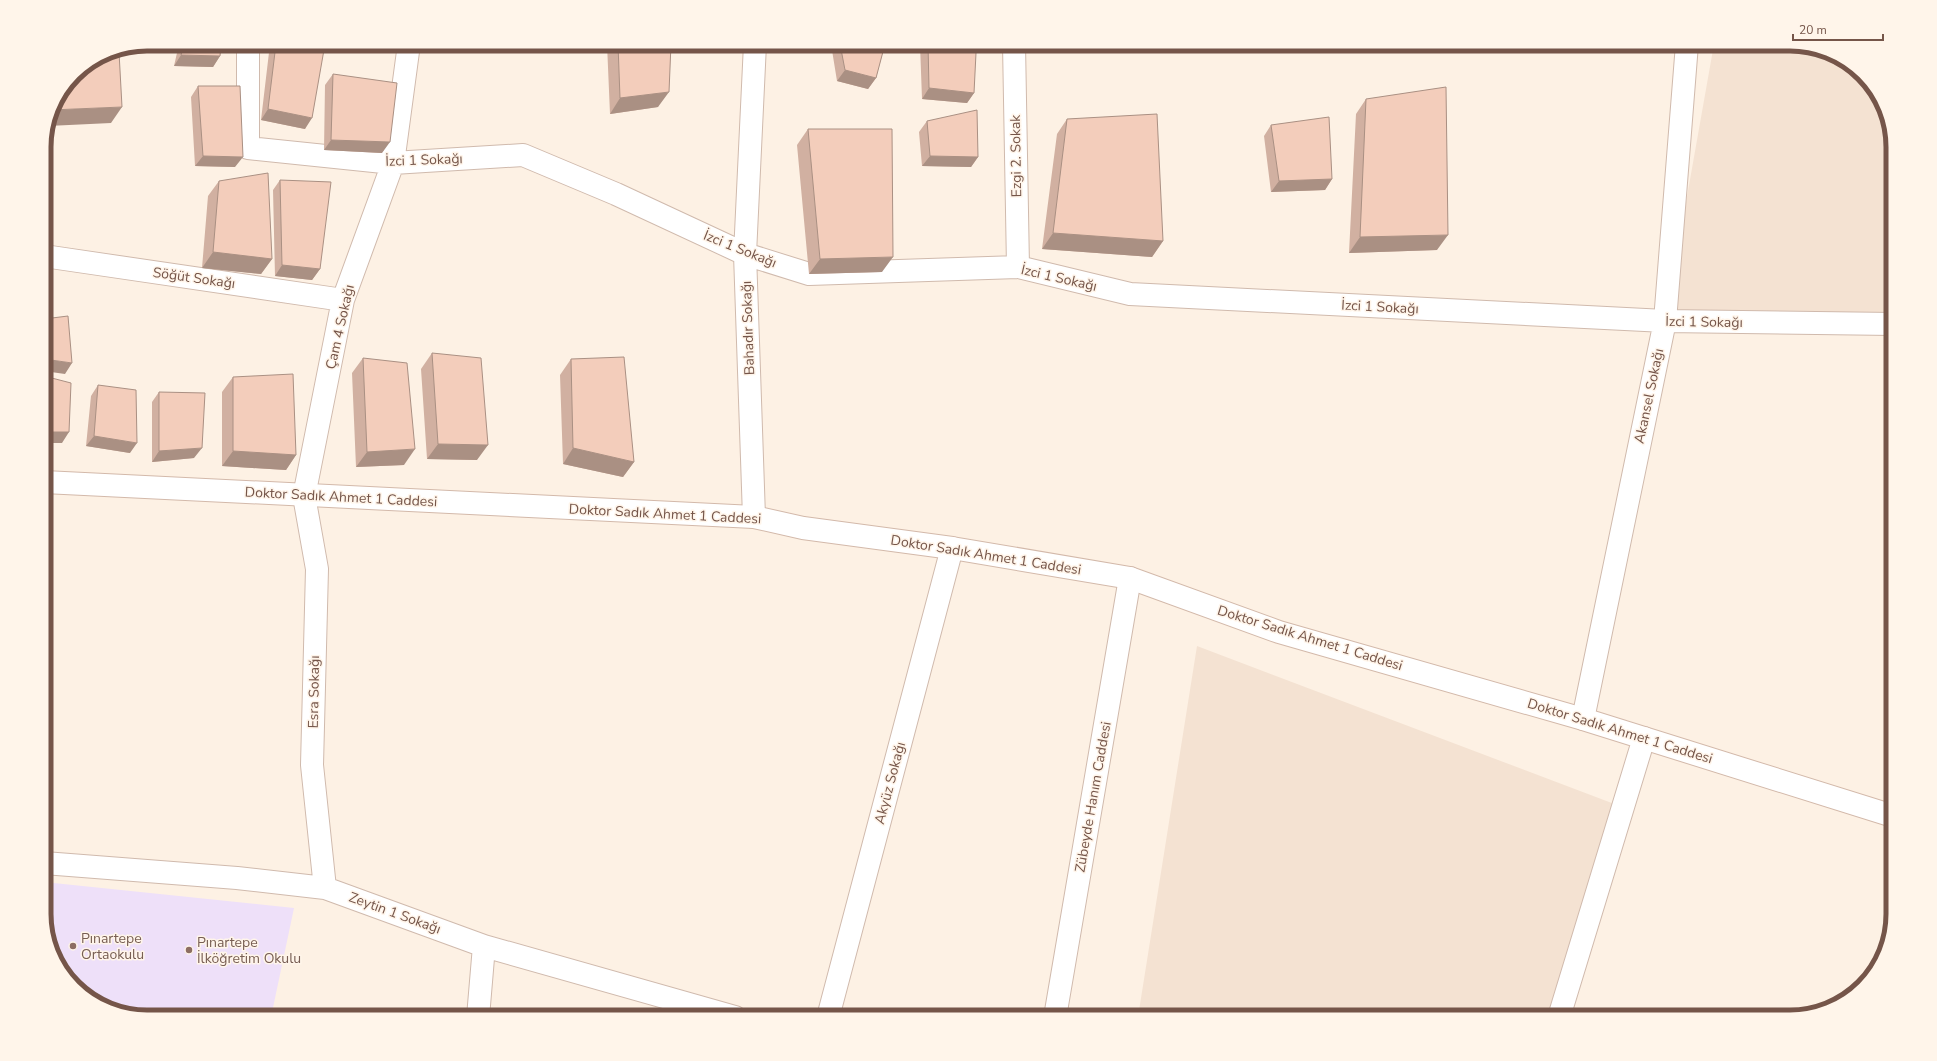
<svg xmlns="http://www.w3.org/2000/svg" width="1937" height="1061" font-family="'Nunito Sans',sans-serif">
  <rect width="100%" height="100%" fill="#fdf1e4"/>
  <!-- residential -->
  <path fill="#f4e2d2" d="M1714,44H1790L1836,55L1876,90L1893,140V324L1665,321Z
    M1197,646L1617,805L1555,1017H1138Z"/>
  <!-- education -->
  <path fill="#eee0f9" d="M44,882L294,908L271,1017H147L101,1006L61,971L44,921Z"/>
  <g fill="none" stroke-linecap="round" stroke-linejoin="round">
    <!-- street casing -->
    <g stroke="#d0baad" stroke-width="24">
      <path id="street" d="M248,44V148L393,163L523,155L616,194L745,254L809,274L1018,267L1130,294L1665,321L1893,324
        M1014,44L1018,267
        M44,256L343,300
        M754,517L745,254L755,44
        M1583,719L1665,321L1687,44
        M44,863L237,878L325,888L484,946L735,1017
        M325,888L312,765L317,569L304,496L343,300L393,163L409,44
        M478,1017L484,946
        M828,1017L952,548
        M1055,1017L1130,578
        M1559,1017L1644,738"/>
    </g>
    <!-- secondary casing -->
    <g stroke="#d3b9aa" stroke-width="24">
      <path id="secondary" d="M44,482L754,517L803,528L952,548L1130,578L1279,632L1583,719L1893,816"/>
    </g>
    <!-- street -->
    <use href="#street" stroke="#fff" stroke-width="22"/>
    <!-- secondary -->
    <use href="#secondary" stroke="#fff" stroke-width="22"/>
  </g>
  <!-- wall -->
  <path fill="#d1b0a1" d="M179,44H221L220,56L213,67L174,66Z
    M270,44H325L305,129L261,120Z
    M607,44H671L658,107L610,114Z
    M831,44H885L876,78L868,89L837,81Z
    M920,44H974V93L967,103L922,99Z
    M333,74L382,153L324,150L325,85Z
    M198,86L235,167L195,166L191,97Z
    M1366,99L1437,250L1349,253L1356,114Z
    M1067,119L1163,241L1152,257L1042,249L1057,134Z
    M927,121L978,157L971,167L922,166L919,132Z
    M1271,125L1332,179L1325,190L1271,192L1264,136Z
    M808,129L882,272L809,274L797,145Z
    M280,180L320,269L312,280L275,276L273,190Z
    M219,181L272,259L261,274L202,268L208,196Z
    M432,353L477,460L427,459L421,369Z
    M363,358L404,465L356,467L352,373Z
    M571,359L634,462L623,477L563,464L560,375Z
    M233,377L296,455L286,470L222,466V392Z
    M98,385L130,453L86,446L91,396Z
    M159,392L194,458L152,462V402Z"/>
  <!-- shaded-wall -->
  <path fill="#aa9083" d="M181,55L220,56L213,67L174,66Z
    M845,70L876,78L868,89L837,81Z
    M929,88L974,93L967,103L922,99Z
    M669,92L658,107L610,114L620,98Z
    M122,107L111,123L48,126L51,110Z
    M268,109L312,118L305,129L261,120Z
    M331,140L390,142L382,153L324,150Z
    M203,156L243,157L235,167L195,166Z
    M930,156L978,157L971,167L922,166Z
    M1332,179L1325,190L1271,192L1279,181Z
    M1053,233L1163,241L1152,257L1042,249Z
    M1448,235L1437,250L1349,253L1360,237Z
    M213,252L272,259L261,274L202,268Z
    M893,257L882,272L809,274L820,259Z
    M282,265L320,269L312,280L275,276Z
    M44,359L72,363L65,374L44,371Z
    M44,432H69L62,443H44Z
    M94,436L137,443L130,453L86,446Z
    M438,444L488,445L477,460L427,459Z
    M202,448L194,458L152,462L159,451Z
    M573,448L634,462L623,477L563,464Z
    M415,449L404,465L356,467L367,452Z
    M233,451L296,455L286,470L222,466Z"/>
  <!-- building -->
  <path fill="#f3cdbb" stroke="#aa9083" d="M184,44H221L220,56L181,55Z
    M276,44H325L312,118L268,109Z
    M618,44H671L669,92L620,98Z
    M840,44H885L876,78L845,70Z
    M928,44H974L976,53L974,93L929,88Z
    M119,52L122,107L51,110L52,107L74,74L106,53Z
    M333,74L397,83L390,142L331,140Z
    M198,86H240L243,157L203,156Z
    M1446,87L1448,235L1360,237L1366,99Z
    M977,110L978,157L930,156L927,121Z
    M1157,114L1163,241L1053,233L1067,119Z
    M1329,117L1332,179L1279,181L1271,125Z
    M808,129H892L893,257L820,259Z
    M268,173L272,259L213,252L219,181Z
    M280,180L331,182L320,269L282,265Z
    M68,316L72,363L44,359V319Z
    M432,353L481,358L488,445L438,444Z
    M624,357L634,462L573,448L571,359Z
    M363,358L407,363L415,449L367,452Z
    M293,374L296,455L233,451V377Z
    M44,376L71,383L69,432H44Z
    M98,385L136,390L137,443L94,436Z
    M159,392L205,393L202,448L159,451Z"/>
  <!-- markers -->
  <g fill="#8d6e63" stroke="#fff5ea" stroke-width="1.5">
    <circle cx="73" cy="946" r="4"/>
    <circle cx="189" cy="950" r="4"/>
  </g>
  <g text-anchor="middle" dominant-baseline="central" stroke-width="3" stroke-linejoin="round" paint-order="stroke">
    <!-- street labels -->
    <g font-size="14" fill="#755549" stroke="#fff5ea">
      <text transform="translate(1016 156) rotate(-91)">Ezgi 2. Sokak</text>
      <text transform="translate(424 160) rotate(-2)">İzci 1 Sokağı</text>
      <text transform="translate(740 249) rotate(22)">İzci 1 Sokağı</text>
      <text transform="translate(194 278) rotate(8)">Söğüt Sokağı</text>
      <text transform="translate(1059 278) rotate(13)">İzci 1 Sokağı</text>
      <text transform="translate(1380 307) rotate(3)">İzci 1 Sokağı</text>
      <text transform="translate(1704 322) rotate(1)">İzci 1 Sokağı</text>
      <text transform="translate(340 327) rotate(-77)">Çam 4 Sokağı</text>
      <text transform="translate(748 328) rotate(-92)">Bahadır Sokağı</text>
      <text transform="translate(1649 396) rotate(-78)">Akansel Sokağı</text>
      <text transform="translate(341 497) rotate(3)">Doktor Sadık Ahmet 1 Caddesi</text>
      <text transform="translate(665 514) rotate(3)">Doktor Sadık Ahmet 1 Caddesi</text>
      <text transform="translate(986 555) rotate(9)">Doktor Sadık Ahmet 1 Caddesi</text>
      <text transform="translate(1310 638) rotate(17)">Doktor Sadık Ahmet 1 Caddesi</text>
      <text transform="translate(314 692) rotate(-89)">Esra Sokağı</text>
      <text transform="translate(1620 731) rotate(17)">Doktor Sadık Ahmet 1 Caddesi</text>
      <text transform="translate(890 783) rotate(-75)">Akyüz Sokağı</text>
      <text transform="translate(1093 797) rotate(-80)">Zübeyde Hanım Caddesi</text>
      <text transform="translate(395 913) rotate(20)">Zeytin 1 Sokağı</text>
    </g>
    <!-- education labels -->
    <g font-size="14" fill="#785e54" stroke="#fff5ea" text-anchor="start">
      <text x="81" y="938">Pınartepe<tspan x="81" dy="16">Ortaokulu</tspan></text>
      <text x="197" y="942">Pınartepe<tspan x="197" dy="16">İlköğretim Okulu</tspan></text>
    </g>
  </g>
  <!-- crop -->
  <path d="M0 0H1937V1061H0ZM147 51H1790A96 96 0 0 1 1886 147V914A96 96 0 0 1 1790 1010H147A96 96 0 0 1 51 914V147A96 96 0 0 1 147 51Z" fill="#fff5ea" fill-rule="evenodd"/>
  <path fill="none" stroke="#755549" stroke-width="5" d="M147 51H1790A96 96 0 0 1 1886 147V914A96 96 0 0 1 1790 1010H147A96 96 0 0 1 51 914V147A96 96 0 0 1 147 51Z"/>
  <!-- scale -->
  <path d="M1793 34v6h90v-6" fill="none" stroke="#755549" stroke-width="2"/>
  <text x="1799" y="34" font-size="12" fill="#755549" stroke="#fff5ea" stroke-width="3" paint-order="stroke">20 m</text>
</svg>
